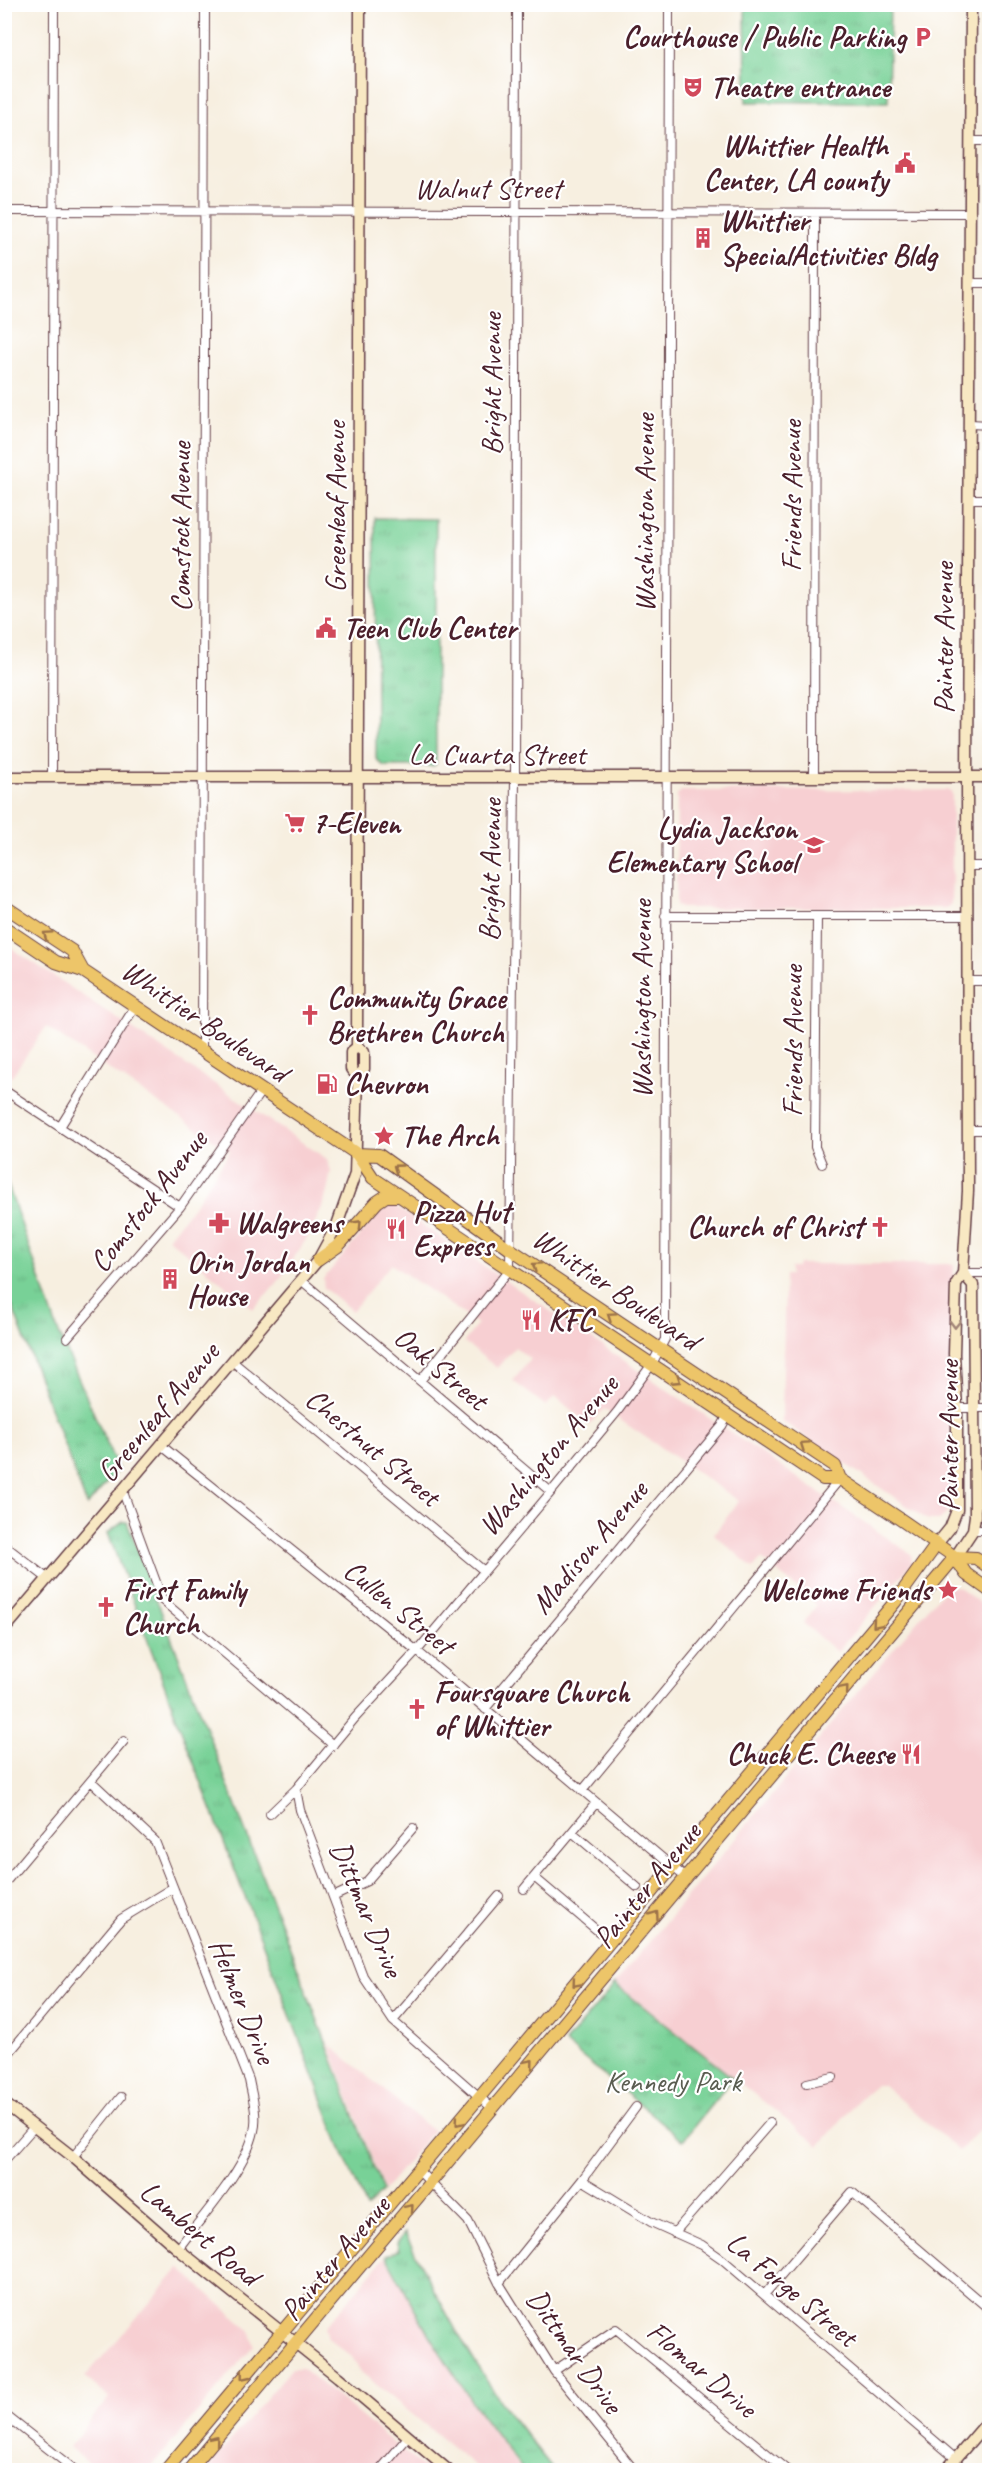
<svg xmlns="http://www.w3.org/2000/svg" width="994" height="2475" font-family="Caveat,sans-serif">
  <defs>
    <pattern id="park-tufts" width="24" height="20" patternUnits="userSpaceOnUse" patternTransform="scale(1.5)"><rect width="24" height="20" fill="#78d197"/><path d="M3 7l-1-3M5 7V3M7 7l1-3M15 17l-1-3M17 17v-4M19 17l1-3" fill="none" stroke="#69b382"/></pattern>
  </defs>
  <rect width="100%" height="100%" fill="#fff"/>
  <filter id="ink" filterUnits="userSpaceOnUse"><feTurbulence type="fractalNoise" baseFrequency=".0167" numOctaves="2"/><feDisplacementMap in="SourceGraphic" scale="12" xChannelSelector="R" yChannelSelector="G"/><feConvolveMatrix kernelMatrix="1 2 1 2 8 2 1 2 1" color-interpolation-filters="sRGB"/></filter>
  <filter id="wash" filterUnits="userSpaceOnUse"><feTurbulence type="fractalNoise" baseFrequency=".008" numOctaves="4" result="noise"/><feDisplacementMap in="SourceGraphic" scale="24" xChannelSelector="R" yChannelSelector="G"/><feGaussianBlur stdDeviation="1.35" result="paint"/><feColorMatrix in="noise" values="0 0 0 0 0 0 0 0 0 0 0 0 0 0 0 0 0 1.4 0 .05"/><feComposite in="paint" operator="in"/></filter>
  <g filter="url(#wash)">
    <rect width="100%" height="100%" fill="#f7efe0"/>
    <!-- built -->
    <path fill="#f7cfd2" d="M947,790L952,793V877L951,904L946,908H681L676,905L677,795L681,791Z
      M4,943L327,1159L331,1171L328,1187L324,1203L309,1235L277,1283L253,1309L168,1238L198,1200L230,1151L46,1027L9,1080L5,1077Z
      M393,1205L911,1554L912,1563L837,1652L803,1623L817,1605L762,1559L753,1568L714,1534L739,1501L604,1409L589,1425L555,1396L546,1406L513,1381L530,1359L515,1347L497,1368L464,1342L478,1324L391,1264L352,1311L324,1288L323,1279L374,1219L387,1206Z
      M798,1264H954L949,1507L946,1514L939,1520H928L782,1421L785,1275H790V1268H797Z
      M957,1586L989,1610V2120L959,2151L883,2085H875L860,2098L819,2146L615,1983L932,1603L947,1588Z
      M329,2044L433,2131L384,2190Z
      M385,2257L460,2386L521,2470H480L361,2372L352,2357L328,2338L325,2327Z
      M180,2268L251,2332L254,2345L149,2470H97L69,2447L109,2398L85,2377Z
      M292,2368H302L426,2470H206Z"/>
    <!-- park -->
    <path fill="url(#park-tufts)" stroke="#617861" stroke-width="1.5" d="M745,5H890L888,102H746Z
      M375,518L436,519V764L433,766H384L376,759Z
      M4,1174L58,1331L118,1469L87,1506L5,1287Z
      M123,1522H127L383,2191L367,2208L344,2156L178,1722L108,1533Z
      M615,1984L733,2078L683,2140L565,2043Z
      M405,2233C434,2292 465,2351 503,2405C519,2427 537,2449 554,2470H523L472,2402L429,2335L386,2256L399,2250L397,2243Z"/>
  </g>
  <g filter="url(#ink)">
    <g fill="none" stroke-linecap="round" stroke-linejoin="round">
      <!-- street casing -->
      <g stroke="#643e46" stroke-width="10">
        <path id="street" d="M971,141H990
          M4,211L971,213
          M970,283H990
          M970,424L990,425
          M969,499H990
          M52,777L54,4
          M814,778L815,214
          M968,866H990
          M665,916H968
          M817,917L815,1147L822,1164
          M968,981H990
          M202,1049L205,4
          M4,1090L180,1207
          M60,1127L136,1005
          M968,1130H990
          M963,1273H990
          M301,1280L551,1492
          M67,1338L180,1207L262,1090
          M232,1361L483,1570
          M420,1381L510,1269L515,778L517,4
          M957,1408H990
          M162,1446L417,1651L686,1878
          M123,1492L163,1601L333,1745
          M973,1530H990
          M4,1545L48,1579
          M485,1709L722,1426L728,1415
          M91,1781L155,1841L249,2080C252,2096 258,2115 254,2131C246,2169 202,2216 178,2249
          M296,1789L300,1810L363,1976L393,2021L492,2108
          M582,1791L840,1479
          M270,1814L296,1789L355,1718L417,1651L551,1492L617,1412L652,1364L665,1339L669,4
          M572,1832L637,1887
          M534,1877L599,1932
          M4,1884L124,1741
          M524,1889L596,1803
          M333,1897L367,1881L413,1828
          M393,2021L499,1896
          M4,2059L121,1919L172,1888
          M807,2083L833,2077
          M73,2157L121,2097
          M4,2161L34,2127
          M419,2171L468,2221L499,2283L554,2371L634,2470
          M582,2180L651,2222L702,2245L722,2259L956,2459
          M674,2233L770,2123
          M499,2283L582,2180L636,2107
          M764,2295L852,2192L990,2310
          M554,2371L616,2329L787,2470
          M4,2414L75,2470
          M380,2470L408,2437"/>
      </g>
      <!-- secondary casing -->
      <g stroke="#643e46" stroke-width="13">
        <path id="secondary" d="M4,777H990
          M358,1077L351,1069V1052L357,1047L360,4
          M937,1544L950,1528L957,1510V1408L954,1354L956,1284L963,1273L968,1191L967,777L971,4
          M955,1557L973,1530L975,1516L973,1285L963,1273
          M4,1630L318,1260L337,1225L355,1174L358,1077L364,1069V1052L357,1047
          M4,2103L73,2157L178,2249L338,2377L448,2470
          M946,2470L990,2419"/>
      </g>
      <!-- primary casing -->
      <g stroke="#643e46" stroke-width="14">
        <path id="primary" d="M4,906L72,951L83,971
          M4,927L56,962L83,971L357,1154L373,1178L823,1479H840L900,1519L955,1557L966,1574L990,1591
          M357,1154L379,1155L510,1249L835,1466L840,1479
          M318,1260L338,1246L377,1202L386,1196H400
          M955,1557L976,1558L990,1568
          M166,2470L895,1602L937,1544
          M189,2470L955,1557"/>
      </g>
      <!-- street -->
      <use href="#street" stroke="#fff" stroke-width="8"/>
      <!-- secondary -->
      <use href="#secondary" stroke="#f8e8c3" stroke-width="10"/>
      <!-- primary -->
      <use href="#primary" stroke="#edc569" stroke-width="12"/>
    </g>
    <!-- one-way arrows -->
    <defs><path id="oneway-chevron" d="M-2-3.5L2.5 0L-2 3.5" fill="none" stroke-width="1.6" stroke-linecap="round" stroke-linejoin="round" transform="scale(1.5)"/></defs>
    <g stroke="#9c724a">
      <use href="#oneway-chevron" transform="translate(47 935) rotate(-146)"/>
      <use href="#oneway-chevron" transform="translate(397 1168) rotate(-144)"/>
      <use href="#oneway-chevron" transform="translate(358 1224) rotate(-46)"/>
      <use href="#oneway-chevron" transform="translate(536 1266) rotate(-146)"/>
      <use href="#oneway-chevron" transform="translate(611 1316) rotate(-146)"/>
      <use href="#oneway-chevron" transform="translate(677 1380) rotate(33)"/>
      <use href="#oneway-chevron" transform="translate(804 1445) rotate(-146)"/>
      <use href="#oneway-chevron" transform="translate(876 1624) rotate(131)"/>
      <use href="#oneway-chevron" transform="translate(845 1689) rotate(-50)"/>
      <use href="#oneway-chevron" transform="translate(655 1915) rotate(-54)"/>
      <use href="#oneway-chevron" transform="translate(576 1983) rotate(130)"/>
      <use href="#oneway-chevron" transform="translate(530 2063) rotate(-50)"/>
      <use href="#oneway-chevron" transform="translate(459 2122) rotate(130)"/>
      <use href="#oneway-chevron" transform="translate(410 2208) rotate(-49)"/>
      <use href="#oneway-chevron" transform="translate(244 2376) rotate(129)"/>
      <use href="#oneway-chevron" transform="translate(215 2440) rotate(-50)"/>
    </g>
    <use stroke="#a18477" href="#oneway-chevron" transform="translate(955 1324) rotate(91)"/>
  </g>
  <!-- icons -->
  <defs>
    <g id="parking-bare" transform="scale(1.62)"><path d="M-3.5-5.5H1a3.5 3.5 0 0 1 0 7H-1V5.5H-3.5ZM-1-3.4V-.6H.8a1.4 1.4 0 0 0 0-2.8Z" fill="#d1495b" stroke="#fff" stroke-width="2.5" paint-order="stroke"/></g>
    <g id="theatre-bare" transform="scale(1.62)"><path d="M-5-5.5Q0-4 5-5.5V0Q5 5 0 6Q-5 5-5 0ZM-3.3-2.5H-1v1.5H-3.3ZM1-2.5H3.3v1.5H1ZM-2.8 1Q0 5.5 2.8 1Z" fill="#d1495b" stroke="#fff" stroke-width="2.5" paint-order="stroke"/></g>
    <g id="civic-bare" transform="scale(1.62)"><path d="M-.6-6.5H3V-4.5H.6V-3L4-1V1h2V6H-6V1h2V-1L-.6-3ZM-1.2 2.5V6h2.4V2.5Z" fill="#d1495b" stroke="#fff" stroke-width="2.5" paint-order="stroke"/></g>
    <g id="building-bare" transform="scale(1.62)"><path d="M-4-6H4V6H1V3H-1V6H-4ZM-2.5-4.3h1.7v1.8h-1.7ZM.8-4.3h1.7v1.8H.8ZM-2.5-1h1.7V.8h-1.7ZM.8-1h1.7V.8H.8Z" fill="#d1495b" stroke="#fff" stroke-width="2.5" paint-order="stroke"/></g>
    <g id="supermarket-bare" transform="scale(1.62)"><path d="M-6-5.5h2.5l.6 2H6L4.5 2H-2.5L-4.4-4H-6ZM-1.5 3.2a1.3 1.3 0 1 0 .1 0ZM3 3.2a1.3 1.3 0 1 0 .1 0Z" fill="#d1495b" stroke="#fff" stroke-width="2.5" paint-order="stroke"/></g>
    <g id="school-bare" transform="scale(1.62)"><path d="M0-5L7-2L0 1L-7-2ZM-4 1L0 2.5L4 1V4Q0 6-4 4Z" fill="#d1495b" stroke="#fff" stroke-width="2.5" paint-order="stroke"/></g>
    <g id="church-bare" transform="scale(1.62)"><path d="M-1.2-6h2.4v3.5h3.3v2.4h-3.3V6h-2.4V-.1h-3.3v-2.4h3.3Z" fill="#d1495b" stroke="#fff" stroke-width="2.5" paint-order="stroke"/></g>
    <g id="fuel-bare" transform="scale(1.62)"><path d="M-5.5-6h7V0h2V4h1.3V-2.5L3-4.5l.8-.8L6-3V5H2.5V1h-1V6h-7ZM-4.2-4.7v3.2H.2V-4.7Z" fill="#d1495b" stroke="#fff" stroke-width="2.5" paint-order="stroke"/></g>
    <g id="sight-bare" transform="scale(1.62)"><path d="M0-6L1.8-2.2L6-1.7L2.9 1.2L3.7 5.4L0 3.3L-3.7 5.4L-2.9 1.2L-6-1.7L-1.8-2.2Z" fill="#d1495b" stroke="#fff" stroke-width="2.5" paint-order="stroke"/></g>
    <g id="pharmacy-bare" transform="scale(1.62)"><path d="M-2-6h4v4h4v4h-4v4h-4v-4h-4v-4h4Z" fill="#d1495b" stroke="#fff" stroke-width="2.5" paint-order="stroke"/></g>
    <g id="restaurant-bare" transform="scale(1.62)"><path d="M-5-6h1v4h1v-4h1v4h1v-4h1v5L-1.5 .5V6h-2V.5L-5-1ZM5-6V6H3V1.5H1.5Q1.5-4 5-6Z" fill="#d1495b" stroke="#fff" stroke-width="2.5" paint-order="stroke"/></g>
  </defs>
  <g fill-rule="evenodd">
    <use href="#parking-bare" x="923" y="37"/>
    <use href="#theatre-bare" x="693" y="87"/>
    <use href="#civic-bare" x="905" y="163"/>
    <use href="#building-bare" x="703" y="238"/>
    <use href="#civic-bare" x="326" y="628"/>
    <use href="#supermarket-bare" x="295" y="823"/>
    <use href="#school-bare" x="814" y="845"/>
    <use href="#church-bare" x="310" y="1015"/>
    <use href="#fuel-bare" x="327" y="1084"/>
    <use href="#sight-bare" x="384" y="1136"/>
    <use href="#pharmacy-bare" x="219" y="1223"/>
    <use href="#church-bare" x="880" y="1227"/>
    <use href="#restaurant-bare" x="396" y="1229"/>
    <use href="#building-bare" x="170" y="1279"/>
    <use href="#restaurant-bare" x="531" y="1320"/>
    <use href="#sight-bare" x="948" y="1590"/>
    <use href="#church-bare" x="106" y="1607"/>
    <use href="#church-bare" x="417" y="1709"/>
    <use href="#restaurant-bare" x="911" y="1754"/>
  </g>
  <g text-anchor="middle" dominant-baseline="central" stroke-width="4.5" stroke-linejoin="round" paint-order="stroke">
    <!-- poi labels -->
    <g font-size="30" font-weight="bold" fill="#4a1f2b" stroke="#fff" text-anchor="start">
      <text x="906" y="37" text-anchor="end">Courthouse / Public Parking</text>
      <text x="710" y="87">Theatre entrance</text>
      <text x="888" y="146" text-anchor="end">Whittier Health<tspan x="888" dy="34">Center, LA county</tspan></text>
      <text x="720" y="221">Whittier<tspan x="720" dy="34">SpecialActivities Bldg</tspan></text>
      <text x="343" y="628">Teen Club Center</text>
      <text x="312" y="823">7-Eleven</text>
      <text x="797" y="828" text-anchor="end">Lydia Jackson<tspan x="797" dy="34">Elementary School</tspan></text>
      <text x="327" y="998">Community Grace<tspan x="327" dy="34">Brethren Church</tspan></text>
      <text x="344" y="1084">Chevron</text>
      <text x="401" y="1136">The Arch</text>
      <text x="413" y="1212">Pizza Hut<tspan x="413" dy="34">Express</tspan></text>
      <text x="236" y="1223">Walgreens</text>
      <text x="863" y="1227" text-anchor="end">Church of Christ</text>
      <text x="187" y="1262">Orin Jordan<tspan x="187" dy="34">House</tspan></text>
      <text x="548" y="1320">KFC</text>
      <text x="123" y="1590">First Family<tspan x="123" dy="34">Church</tspan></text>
      <text x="931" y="1590" text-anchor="end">Welcome Friends</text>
      <text x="434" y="1692">Foursquare Church<tspan x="434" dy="34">of Whittier</tspan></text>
      <text x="894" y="1754" text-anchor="end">Chuck E. Cheese</text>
    </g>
    <!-- street labels -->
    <g font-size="30" fill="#4a1f2b" stroke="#fff">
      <text x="488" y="188">Walnut Street</text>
      <text transform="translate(491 384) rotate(-90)">Bright Avenue</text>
      <text transform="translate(791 496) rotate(-90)">Friends Avenue</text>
      <text transform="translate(335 507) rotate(-90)">Greenleaf Avenue</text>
      <text transform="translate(644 513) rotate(-90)">Washington Avenue</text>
      <text transform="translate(180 527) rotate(-90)">Comstock Avenue</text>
      <text transform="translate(943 638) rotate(-90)">Painter Avenue</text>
      <text x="497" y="754">La Cuarta Street</text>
      <text transform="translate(490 870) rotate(-89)">Bright Avenue</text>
      <text transform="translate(641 999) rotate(-90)">Washington Avenue</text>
      <text transform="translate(205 1021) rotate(34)">Whittier Boulevard</text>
      <text transform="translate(792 1041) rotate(-90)">Friends Avenue</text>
      <text transform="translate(148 1201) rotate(-52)">Comstock Avenue</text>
      <text transform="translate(616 1289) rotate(34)">Whittier Boulevard</text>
      <text transform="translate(441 1368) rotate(40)">Oak Street</text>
      <text transform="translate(158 1412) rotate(-50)">Greenleaf Avenue</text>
      <text transform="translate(948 1436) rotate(-90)">Painter Avenue</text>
      <text transform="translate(373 1447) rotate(40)">Chestnut Street</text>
      <text transform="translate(548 1455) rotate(-50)">Washington Avenue</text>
      <text transform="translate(589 1547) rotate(-50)">Madison Avenue</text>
      <text transform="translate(399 1607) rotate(39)">Cullen Street</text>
      <text transform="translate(647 1885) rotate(-51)">Painter Avenue</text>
      <text transform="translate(367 1909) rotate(67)">Dittmar Drive</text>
      <text transform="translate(243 2001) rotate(68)">Helmer Drive</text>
      <text transform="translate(200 2233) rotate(40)">Lambert Road</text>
      <text transform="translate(335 2258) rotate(-50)">Painter Avenue</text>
      <text transform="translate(792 2289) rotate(40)">La Forge Street</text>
      <text transform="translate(575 2351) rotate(55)">Dittmar Drive</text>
      <text transform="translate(702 2369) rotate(40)">Flomar Drive</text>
    </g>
    <!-- park labels -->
    <g font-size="30" fill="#5a5d51" stroke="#fff">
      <text x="673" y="2081">Kennedy Park</text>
    </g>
  </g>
  <!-- margin -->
  <rect width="994" height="2475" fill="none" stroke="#fff" stroke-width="24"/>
</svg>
